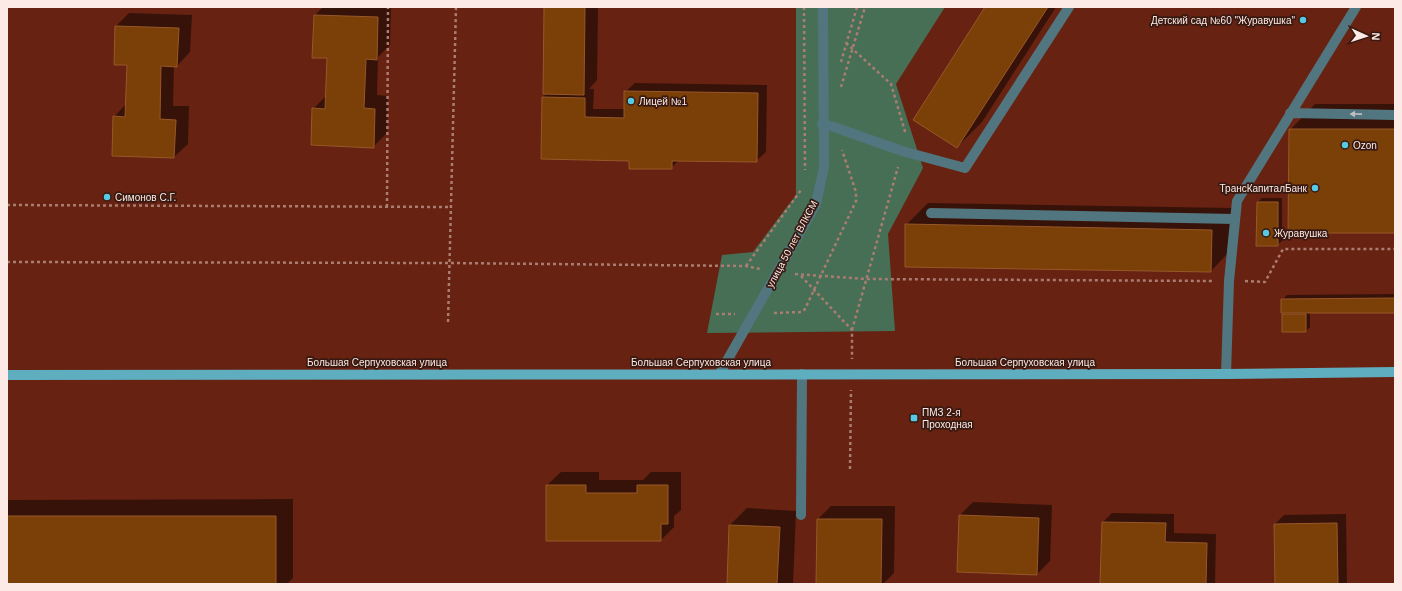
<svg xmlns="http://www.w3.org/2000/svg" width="1402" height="591" font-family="Arial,sans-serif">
  <rect width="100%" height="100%" fill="#672211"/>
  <!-- green -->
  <path fill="#466f55" d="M796,7H945L896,84L923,168L888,234L895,331L707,333L722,255L753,252L796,195Z"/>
  <!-- shadow -->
  <path fill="#0007" d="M323,7H391L390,45L378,57L377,95L388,96L387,133L373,147L313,109L326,96L328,57H313L315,15Z
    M545,7H598L597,80L589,89H594L593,109H625V92L635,83L767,85L766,152L756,161L679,160L671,168L630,160L543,97L547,93Z
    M986,7H1056L982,122L957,147Z
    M129,13L192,15L190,52L177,66H174L173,106H189L188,144L174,157L113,155L114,117L126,104L128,64L116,26Z
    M1315,104H1395V232L1290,130Z
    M1262,198H1282V241L1277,245L1258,202Z
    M928,203L1233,208L1232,249L1211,271L906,225Z
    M1395,294V312H1310V327L1306,331L1283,315L1285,312L1282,300L1287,295Z
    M561,472H599V480H643L651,472H681V510L674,516V527L661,540L547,485Z
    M293,499V578L287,584H7V500Z
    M973,502L1052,505L1050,561L1037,574L960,515Z
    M831,506H895L894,573L883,584H817L818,519Z
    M747,508L796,511L793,584H728L730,525Z
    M1112,513L1174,514V533L1216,534L1215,584H1101L1103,522Z
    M1346,514L1347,584H1276L1275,524L1284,515Z"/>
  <!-- building -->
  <path fill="#7b3f08" stroke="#975829" d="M544,7H585L584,95L543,94Z
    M985,7H1048L957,148L913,120Z
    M314,15L378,17L377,60L366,59L364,108L375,109L374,148L311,145L312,108L325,109L327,58H312Z
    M115,26L179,28L177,67L161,66L160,119L176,120L174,158L112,156L113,116L125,117L127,65H114Z
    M624,91L758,93L757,162L672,161V169H629V161L541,159L542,97L585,98V117L624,118Z
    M1289,129H1395V233H1288Z
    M1257,202H1278V246H1256Z
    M905,224L1212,230L1211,272L905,267Z
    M1395,298V313H1281V299Z
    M1282,314H1306V332H1282Z
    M546,485H586V493H637V485H668V524H661V541H546Z
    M959,515L1039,518L1037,575L957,572Z
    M7,516H276V584H7Z
    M817,519H882L881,584H816Z
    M1102,522L1166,523L1165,542L1207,543L1206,584H1100Z
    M1337,523L1338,584H1275L1274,524Z
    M729,525L780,527L777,584H727Z"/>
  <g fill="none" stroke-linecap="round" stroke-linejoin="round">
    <!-- path -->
    <path stroke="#aa7d71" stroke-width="2.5" stroke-dasharray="3 3" stroke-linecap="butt" d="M804,7L805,170
      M846,43L891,84L906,135
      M841,62L857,7
      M841,87L865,7
      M7,205L451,207
      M387,207L388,7
      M7,262L449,263L746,266L760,269
      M746,266L801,190
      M795,274L866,279L1214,281
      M801,276L852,330V359
      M1245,281L1265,282L1283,249H1395
      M774,313L802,312L805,309L856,201V192L842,150
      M716,314H735
      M448,322L456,7
      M852,330L898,167
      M850,469L851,390"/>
    <!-- minor -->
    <path stroke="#52767f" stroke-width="10" d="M1290,113L1395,115
      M822,124L834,127L902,151L965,168L1069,7
      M931,213L1235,219
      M720,373L816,204L824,167L823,7
      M1226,374L1229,281L1237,201L1356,7
      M801,515L802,374"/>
    <!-- major -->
    <path stroke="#5faec0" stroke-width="10" d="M7,375L1226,374L1395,372"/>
  </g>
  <!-- one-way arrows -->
  <defs><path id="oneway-solid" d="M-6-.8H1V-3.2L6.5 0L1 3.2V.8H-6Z"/></defs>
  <use fill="#c0c1c1" href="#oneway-solid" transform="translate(1356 114) rotate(-179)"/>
  <!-- markers -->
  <g fill="#57c9e2" stroke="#381911" stroke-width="1.5">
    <circle cx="1303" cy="20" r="4"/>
    <circle cx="631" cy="101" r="4"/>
    <circle cx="1345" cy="145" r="4"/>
    <circle cx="1315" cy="188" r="4"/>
    <circle cx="107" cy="197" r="4"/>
    <circle cx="1266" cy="233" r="4"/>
    <rect x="910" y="414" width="8" height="8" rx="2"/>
  </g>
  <g text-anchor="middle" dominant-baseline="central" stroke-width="3.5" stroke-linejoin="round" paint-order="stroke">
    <!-- poi labels -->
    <g font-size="10" fill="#fbeae5" stroke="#381911" text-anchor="start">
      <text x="1295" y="20" text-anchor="end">Детский сад №60 "Журавушка"</text>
      <text x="639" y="101">Лицей №1</text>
      <text x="1353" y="145">Ozon</text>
      <text x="1307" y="188" text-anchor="end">ТрансКапиталБанк</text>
      <text x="115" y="197">Симонов С.Г.</text>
      <text x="1274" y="233">Журавушка</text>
      <text x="922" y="412">ПМЗ 2-я<tspan x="922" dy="12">Проходная</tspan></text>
    </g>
    <!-- street labels -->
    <g font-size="10" fill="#fbeae5" stroke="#381911">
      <text transform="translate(792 244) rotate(-62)">улица 50 лет ВЛКСМ</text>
      <text x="377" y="362">Большая Серпуховская улица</text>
      <text x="701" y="362">Большая Серпуховская улица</text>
      <text x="1025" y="362">Большая Серпуховская улица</text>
    </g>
  </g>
  <!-- border -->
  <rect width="1402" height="591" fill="none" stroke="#fbeae5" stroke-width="16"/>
  <!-- north arrow -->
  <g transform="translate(1366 36) rotate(93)" stroke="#381911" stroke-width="3" paint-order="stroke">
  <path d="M0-3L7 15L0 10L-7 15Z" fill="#fbeae5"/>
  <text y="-6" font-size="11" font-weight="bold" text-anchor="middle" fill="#fbeae5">N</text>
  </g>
</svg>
